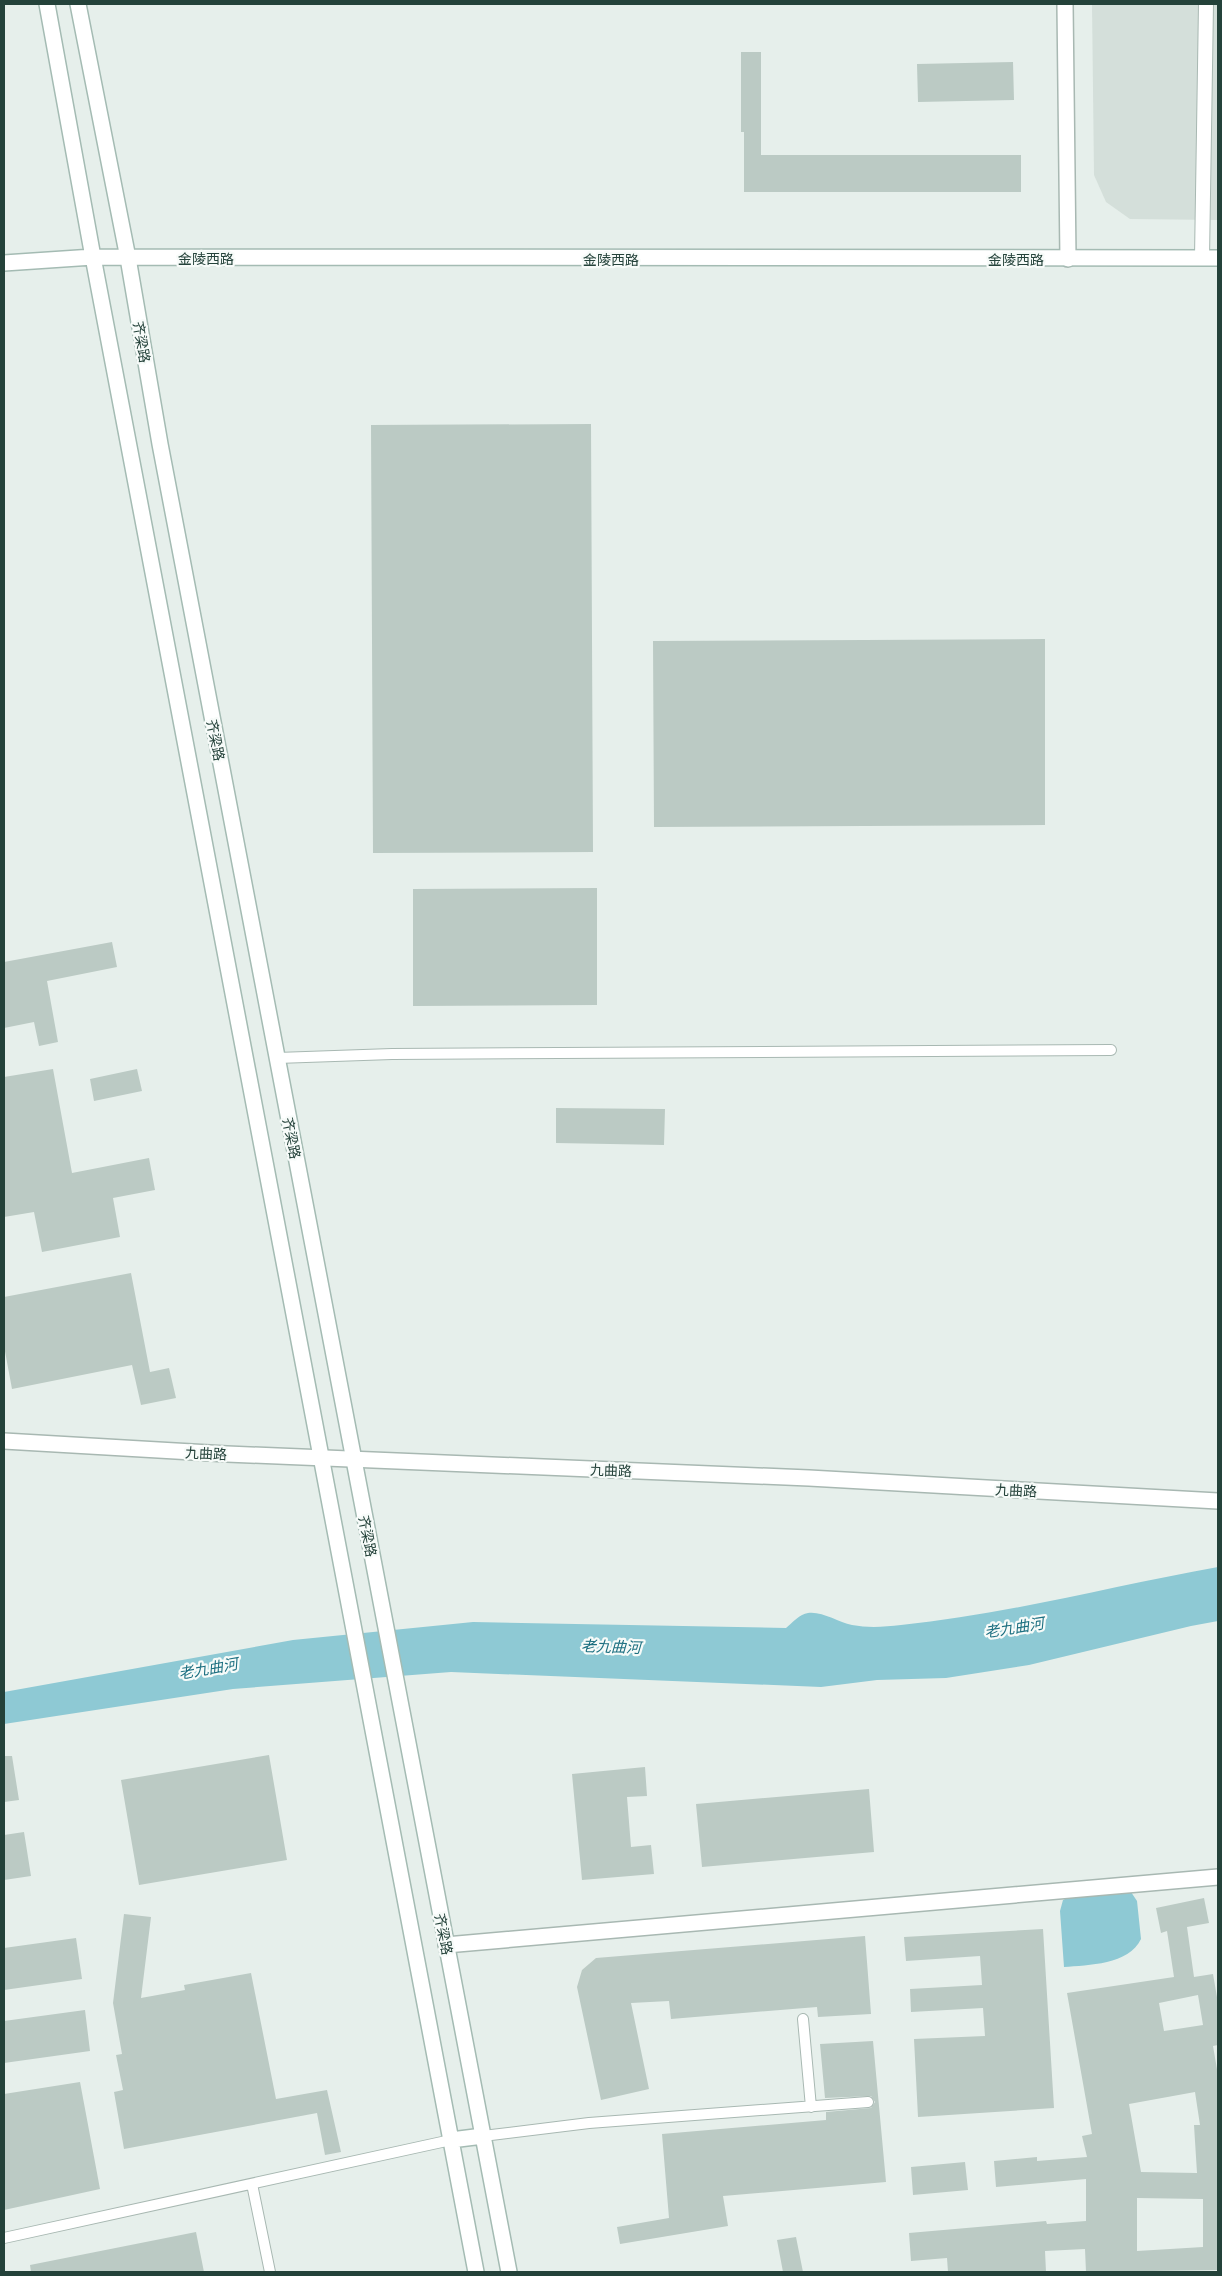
<svg xmlns="http://www.w3.org/2000/svg" width="1222" height="2276" font-family="Commissioner,'Noto Sans SC',sans-serif">
  <rect width="100%" height="100%" fill="#e6efeb"/>
  <!-- built -->
  <path fill="#d4dfda" d="M1092,4H1218V220L1130,219L1106,202L1094,175Z"/>
  <!-- water -->
  <path fill="#8ec9d4" d="M1218,1567V1621L1191,1626L1029,1665L946,1678L877,1680L821,1687L451,1672L233,1689L4,1724V1692L293,1640L473,1622L786,1628C792,1623 800,1614 808,1613C822,1611 838,1622 852,1625C868,1628 884,1627 901,1625C1008,1614 1112,1586 1218,1567Z
    M1131,1892L1137,1901L1141,1939C1129,1965 1088,1965 1064,1967L1060,1911L1063,1900L1069,1897Z"/>
  <!-- building -->
  <path fill="#bbcac4" fill-rule="evenodd" d="M741,52H761V155H1021V192H744V132H741Z
    M1013,62L1014,100L918,102L917,64Z
    M591,424L593,852L373,853L371,425Z
    M1045,639V825L654,827L653,641Z
    M597,888V1005L413,1006V889Z
    M112,942L117,967L47,981L58,1042L39,1046L34,1022L4,1028V962Z
    M53,1069L72,1173L149,1158L155,1190L113,1198L120,1237L42,1252L34,1212L4,1217V1077Z
    M137,1069L142,1091L94,1101L90,1079Z
    M556,1108L665,1109L664,1145L556,1143Z
    M131,1273L150,1372L169,1368L176,1398L141,1405L132,1365L12,1389L4,1346V1297Z
    M269,1755L287,1860L139,1885L121,1780Z
    M4,1756H12L19,1800L4,1802Z
    M645,1767L647,1796L627,1797L631,1847L651,1845L654,1874L582,1880L572,1774Z
    M869,1789L874,1852L702,1867L696,1804Z
    M24,1832L31,1876L4,1880V1835Z
    M1204,1898L1209,1923L1187,1927L1194,1977L1213,1974L1218,2003V2045L1213,2046L1218,2075V2270L1086,2272L1085,2249L1045,2251L1046,2272H948L947,2258L911,2261L909,2233L1046,2221L1047,2224L1086,2221V2179L996,2187L994,2161L1037,2157V2161L1087,2157L1082,2136L1092,2134L1067,1993L1174,1977L1167,1931L1161,1933L1156,1908ZM1198,1995L1203,2025L1164,2031L1159,2003ZM1195,2092L1200,2125H1194L1197,2173L1141,2172L1129,2104ZM1137,2198L1203,2199V2247L1137,2251Z
    M124,1914L151,1917L141,1998L185,1990L184,1985L251,1973L276,2099L327,2090L341,2152L325,2155L317,2113L124,2149L114,2092L123,2090L116,2055L122,2054L113,2003Z
    M1043,1929L1054,2108L918,2117L914,2039L985,2036L983,2008L911,2012L910,1989L982,1985L980,1956L906,1961L904,1937Z
    M865,1936L871,2014L818,2017L817,2007L671,2019L669,2001L631,2003L649,2089L601,2100L577,1987L582,1970L596,1958Z
    M76,1938L82,1979L4,1990V1948Z
    M85,2010L90,2051L4,2063V2021Z
    M873,2041L886,2182L723,2196L728,2226L620,2244L617,2227L669,2218L662,2134L826,2120V2112L871,2108L875,2102L871,2096L825,2098L820,2044Z
    M80,2082L100,2189L4,2210V2094Z
    M965,2162L968,2190L913,2195L911,2167Z
    M196,2232L204,2272H31L30,2265Z
    M796,2237L803,2272H783L777,2240Z"/>
  <g fill="none" stroke-linecap="round" stroke-linejoin="round">
    <!-- service casing -->
    <g stroke="#a8b8b2" stroke-width="12">
      <path id="service" d="M277,1058L392,1054L1111,1050
        M803,2019L811,2107
        M483,2136L589,2123L868,2102
        M252,2184L270,2272
        M4,2238L451,2140"/>
    </g>
    <!-- pedestrian casing -->
    <g stroke="#a8b8b2" stroke-width="16">
      <path id="pedestrian" d="M1202,258L1206,4"/>
    </g>
    <!-- minor casing -->
    <g stroke="#a8b8b2" stroke-width="18">
      <path id="minor" d="M1065,4L1068,259
        M446,1945L1218,1877"/>
    </g>
    <!-- tertiary casing -->
    <g stroke="#a8b8b2" stroke-width="18">
      <path id="tertiary" d="M4,1441L227,1454L809,1478L1218,1501"/>
    </g>
    <!-- secondary casing -->
    <g stroke="#a4bbb3" stroke-width="18">
      <path id="secondary" d="M47,4L93,257L476,2272
        M78,4L128,258L160,444L509,2272
        M4,263L93,257L1218,258
        M451,2140L483,2136"/>
    </g>
    <!-- service -->
    <use href="#service" stroke="#fff" stroke-width="10"/>
    <!-- pedestrian -->
    <use href="#pedestrian" stroke="#fff" stroke-width="14"/>
    <!-- minor -->
    <use href="#minor" stroke="#fff" stroke-width="15"/>
    <!-- tertiary -->
    <use href="#tertiary" stroke="#fff" stroke-width="15"/>
    <!-- secondary -->
    <use href="#secondary" stroke="#fff" stroke-width="15"/>
  </g>
  <g text-anchor="middle" dominant-baseline="central" stroke-width="4.5" stroke-linejoin="round" paint-order="stroke">
    <!-- street labels -->
    <g font-size="14" fill="#24423a" stroke="#f7fbf9">
      <text x="206" y="258">金陵西路</text>
      <text x="611" y="259">金陵西路</text>
      <text x="1016" y="259">金陵西路</text>
      <text transform="translate(142 342) rotate(80)">齐梁路</text>
      <text transform="translate(216 740) rotate(79)">齐梁路</text>
      <text transform="translate(292 1138) rotate(79)">齐梁路</text>
      <text transform="translate(206 1453) rotate(3)">九曲路</text>
      <text transform="translate(611 1470) rotate(2)">九曲路</text>
      <text transform="translate(1016 1490) rotate(3)">九曲路</text>
      <text transform="translate(368 1536) rotate(79)">齐梁路</text>
      <text transform="translate(444 1934) rotate(79)">齐梁路</text>
    </g>
    <!-- water labels -->
    <g font-size="15" font-style="italic" fill="#1c6f80" stroke="#f7fbf9">
      <text transform="translate(1014 1627) rotate(-9)">老九曲河</text>
      <text transform="translate(611 1646) rotate(2)">老九曲河</text>
      <text transform="translate(208 1668) rotate(-10)">老九曲河</text>
    </g>
  </g>
  <!-- border -->
  <rect width="1222" height="2276" fill="none" stroke="#24423a" stroke-width="10"/>
</svg>
